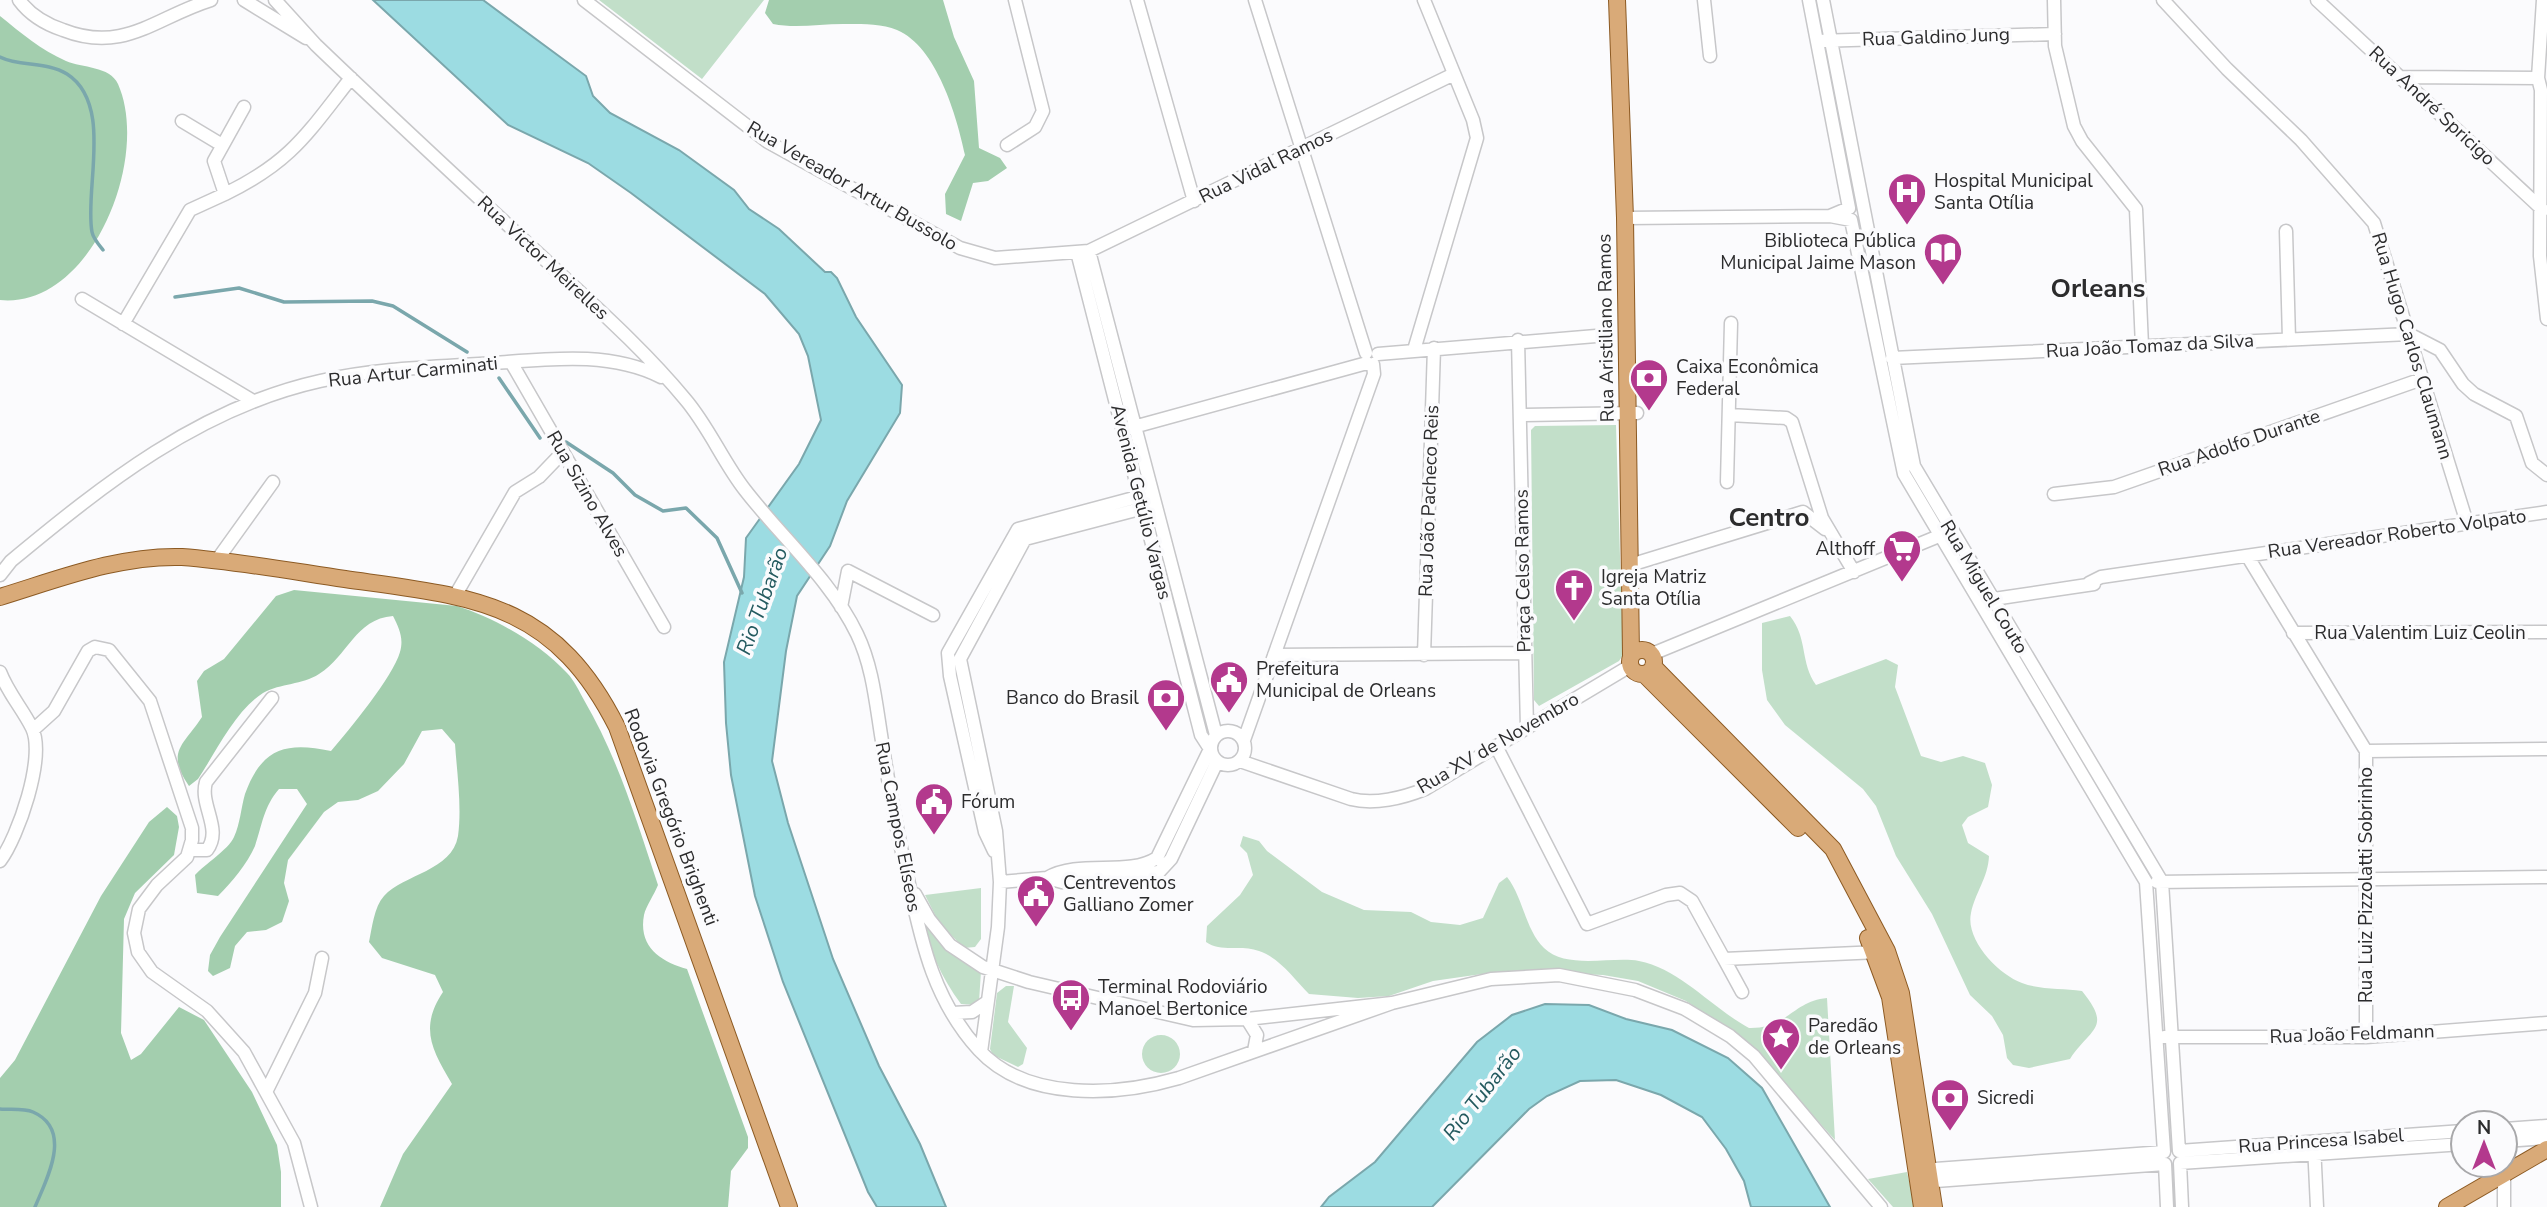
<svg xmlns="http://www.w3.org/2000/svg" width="2547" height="1207" font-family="'Nunito Sans',sans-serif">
  <rect width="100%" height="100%" fill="#fbfbfd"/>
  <!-- green -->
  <path fill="#c2dfc9" d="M599,0H764L702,79Z
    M1616,425L1623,655L1619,661L1539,706L1534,700L1531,430L1535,426Z
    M1790,616C1808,638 1800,663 1816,685L1886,659L1898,665L1895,687L1921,756L1941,762L1963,756L1985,763L1992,785L1988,807L1968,817L1962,825L1968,843L1989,856C1988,878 1975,893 1971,913C1965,940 1999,975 2022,983C2040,990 2063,988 2082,991C2113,1029 2090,1028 2070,1059L2029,1068L2013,1065L2007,1058L2003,1035L1992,1016L1970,995L1932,914L1896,856L1876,806L1863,789L1785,725L1767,700L1762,670V623Z
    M1243,836L1259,841L1267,851L1322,892L1364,910L1411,912L1431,922L1460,925L1483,918L1499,883L1507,877C1523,897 1525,929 1544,948C1566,970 1612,956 1639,961C1680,969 1712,1008 1749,1028C1787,1029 1793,1001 1827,998L1835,1140L1743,1038L1686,1001L1638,981L1603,975L1503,971L1433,981L1389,996L1358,998L1309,994C1294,979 1280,958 1259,951C1241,944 1221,953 1206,942L1207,926L1240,895L1253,875L1247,853L1240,846Z
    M981,888V939L975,947L964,948L939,923L925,895Z
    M921,918L942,946L981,971L979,1002L976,1005L961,1004C941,977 930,951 921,918Z
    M1006,986H1014L1008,1022L1027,1048L1023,1064L1018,1067L993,1055L990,1049L997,993Z
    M1142 1054a19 19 0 1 1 38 0a19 19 0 1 1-38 0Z
    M1907,1172L1915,1207H1893L1868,1179Z"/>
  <!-- forest -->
  <path fill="#a3ceae" d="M769,0H943L954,37L974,81L979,148L1000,158L1007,168L988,181L973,183L961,221L946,214L945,194L965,155C957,117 937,47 897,30C883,24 864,24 849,24C824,23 798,29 773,24L765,13Z
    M0,16C21,33 41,50 66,61C82,68 110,66 118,84C151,158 91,309 0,300Z
    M294,590L457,606C495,618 539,643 567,673C574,680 579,691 584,700C618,758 637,822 658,885C654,895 646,906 644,915C638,947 661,962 687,969L748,1137V1148L731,1171L728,1207H380L403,1154L452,1084C432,1050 419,1028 443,992L435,975L382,958L369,942C372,928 374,907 384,896C404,874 452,871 458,836C462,807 457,773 455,744L442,729L422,731L404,764L378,791L358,800L338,802L324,812L288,860L284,883L289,901L282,922L266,930L247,932L235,946L230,968L213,976L208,971L210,955L220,937L307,804L297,789H279C264,806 262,825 255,846C247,864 232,882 218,896L197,893L195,875C205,864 228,850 234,837C240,824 241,808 245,794C262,747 287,742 331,751C349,730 393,677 400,652C404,638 399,628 393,616C355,619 348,656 319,674C302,685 281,683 263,693C235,711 216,752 198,779L189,786C165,751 184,745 202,717L197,681L204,671L224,659L276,596Z
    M167,807L177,816L179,827L174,855L135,893L124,919L121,1033L131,1060L141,1054L179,1007L204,1020L252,1092L277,1145L281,1172V1207H0V1078L15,1060L101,896L149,822Z"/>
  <!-- water -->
  <path fill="#9cdce2" stroke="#7aa7ac" stroke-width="2" d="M373,0H483L586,76L593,96L610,113L679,150L734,190L749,209L779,229L825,272H831L837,278L856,317L902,385L900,413L847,501L830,546L797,596L786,651L772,761L788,823L833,959L879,1066L920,1144L946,1207H877L868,1192L783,982L755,896L731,775L726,723L724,662L744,577L746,538L799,464L821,420L808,356L799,334L765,294L631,193L588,163L508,125Z
    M1545,1004L1589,1005L1626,1019L1672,1030L1728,1058L1762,1088L1830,1207H1751L1744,1181L1726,1149L1702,1117L1661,1095L1616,1080L1580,1081L1547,1096L1529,1109L1432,1207H1321L1329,1197L1375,1162L1477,1042L1512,1015Z"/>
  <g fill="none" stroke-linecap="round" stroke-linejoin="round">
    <!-- stream -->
    <path stroke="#7aa7ac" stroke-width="3.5" d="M0,57C20,67 46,61 67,74C114,104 84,190 92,232C93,238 99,245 103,250
      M175,297L239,288L284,302L372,301L393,306L467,352
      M499,378L540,438
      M566,442L613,473L635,495L663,511L686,508L717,538L742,593
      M0,1109C10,1110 24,1108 33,1112C74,1130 46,1180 35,1207"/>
    <!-- minor casing -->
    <g stroke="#c7c7c9" stroke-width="15">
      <path id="minor" d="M19,0C30,15 45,24 63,30C124,54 156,17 211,0
        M244,0L306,38
        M275,0L316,45C390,116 465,185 540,255C589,301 642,347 685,399C709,427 723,462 745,490C782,538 831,580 857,634C873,667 876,705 882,741C889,789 898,836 909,884C922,945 935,1002 979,1050C1027,1102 1117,1096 1179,1078L1392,1003
        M584,0L768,142L960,248L995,258L1089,251L1454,74
        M1137,0L1194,201
        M1255,0L1366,353
        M1704,0L1710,56
        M1809,0L1849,208L1830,216
        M1823,0L1914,466L2162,882L2179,1151L2463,1131
        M2054,0L2055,46L2074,126L2082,141L2136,209L2142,346
        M2163,0L2227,69L2301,140L2374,223L2467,523
        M2317,0L2543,210
        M2543,0L2538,78L2541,90L2540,256L2547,319
        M1817,41L2055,34
        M2401,77L2538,78
        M182,121L222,145
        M1007,145L1035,127L1043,111L1015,0
        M225,194C291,162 307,134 351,78
        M1625,218L1830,216L1851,220L1904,474L2146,882L2164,1152L1922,1170
        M2286,231L2289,339
        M1089,251L1216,735
        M82,299L253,401
        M123,324L190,210L225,194L214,161L244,107
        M1518,340L1527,728
        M1414,350L1477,138L1473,120L1424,0
        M1378,354L1596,336
        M1892,358L2409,334L2440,350L2463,384L2474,394L2516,416L2532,463L2547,475
        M511,362L664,627
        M1520,415L1637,413
        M1729,415L1786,418L1792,422L1822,518L1854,572
        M1130,428L1367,363
        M1727,482L1731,323
        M2054,494L2114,487L2422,379
        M2248,557L2366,751V1037
        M217,560L273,482
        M1640,562L1803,512L1825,529
        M0,575L11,561C104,484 199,408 320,381C377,368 436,367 494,363C549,359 610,351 661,377
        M2089,583L2101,577L2547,512
        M455,596L515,492L539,477L563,452
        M1987,600L2094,584
        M841,607L848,571L933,615
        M2293,633L2547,632
        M1652,654L1939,536
        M1274,655L1525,653
        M1424,655L1434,348
        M0,672C8,693 22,708 32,728C46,757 18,837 0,861
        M33,730L54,711L88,651L95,647L109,650L150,701L192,828V840L187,857L157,885L139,909L134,933L138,952L152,972L207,1011L244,1052L294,1143L311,1207
        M1211 748a17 17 0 1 1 34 0a17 17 0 1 1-34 0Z
        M1244,740L1374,374L1373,364
        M1496,746L1587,924L1666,895L1680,893L1692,901L1724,959L1879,952
        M2366,751L2547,749
        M1240,761L1351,799C1374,805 1403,798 1425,789L1630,666
        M191,850H207C223,829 199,805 206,782L272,698
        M994,851L985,832L950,676L948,653L1018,529L1145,495
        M1047,878C1080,859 1127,877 1157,858L1210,749L1201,735L1077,252
        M1000,882L1047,878L1062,882L1159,872L1171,859L1217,762
        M2157,882L2547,877
        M915,894L929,919L950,945L983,967L1029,982L1193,1020L1247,1019L1392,1003L1491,979L1559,975L1635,990L1685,1009L1730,1036L1754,1056L1881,1207
        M1724,959L1742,992
        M952,1013L972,1012L987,1002
        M1247,1019L1257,1035L1254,1051
        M2164,1037H2366L2547,1023
        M981,1052L998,927L1000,882L996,831L960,659L1025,539L1155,505
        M266,1092L315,993L322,958
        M2505,1129L2547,1126
        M2505,1141L2547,1138
        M2314,1145L2317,1207
        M2504,1172V1207
        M1922,1182L2165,1164L2167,1207
        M2182,1207L2180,1163L2463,1144"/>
    </g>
    <!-- major casing -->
    <g stroke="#8c5a23" stroke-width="18">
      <path id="major" d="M1617,0L1625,218L1631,655
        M0,597C59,579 119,555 182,557C236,561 291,571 345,579C472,597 553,600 617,727L789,1207
        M1630 662a12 12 0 1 1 24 0a12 12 0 1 1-24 0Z
        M1653,666L1833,849L1887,951L1901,993L1934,1207
        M1644,674L1798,828
        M1868,938L1890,997L1922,1207
        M2447,1207L2547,1149"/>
    </g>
    <!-- minor -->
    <use href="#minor" stroke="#fff" stroke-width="12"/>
    <!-- major -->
    <use href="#major" stroke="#d9aa78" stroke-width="16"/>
  </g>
  <!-- icons -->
  <defs>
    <g id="hospital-pin" transform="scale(2.0125)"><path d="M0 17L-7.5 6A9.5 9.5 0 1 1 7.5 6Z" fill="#b3398d" stroke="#fbfbfd"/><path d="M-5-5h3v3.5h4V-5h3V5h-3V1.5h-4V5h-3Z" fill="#fff"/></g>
    <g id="library-pin" transform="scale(2.0125)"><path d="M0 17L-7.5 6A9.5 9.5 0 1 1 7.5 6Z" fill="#b3398d" stroke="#fbfbfd"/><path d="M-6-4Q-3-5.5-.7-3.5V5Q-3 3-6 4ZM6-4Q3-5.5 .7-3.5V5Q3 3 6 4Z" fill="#fff"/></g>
    <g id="bank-pin" transform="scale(2.0125)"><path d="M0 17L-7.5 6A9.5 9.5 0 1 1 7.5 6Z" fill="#b3398d" stroke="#fbfbfd"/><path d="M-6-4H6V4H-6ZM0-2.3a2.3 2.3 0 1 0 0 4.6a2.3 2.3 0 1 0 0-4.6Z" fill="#fff"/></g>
    <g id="supermarket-pin" transform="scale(2.0125)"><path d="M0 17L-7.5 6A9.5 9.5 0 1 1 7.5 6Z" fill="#b3398d" stroke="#fbfbfd"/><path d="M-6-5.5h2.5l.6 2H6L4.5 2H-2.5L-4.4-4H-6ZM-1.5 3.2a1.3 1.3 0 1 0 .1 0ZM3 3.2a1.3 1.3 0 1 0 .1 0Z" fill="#fff"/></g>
    <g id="church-pin" transform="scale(2.0125)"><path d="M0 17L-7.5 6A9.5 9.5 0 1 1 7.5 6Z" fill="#b3398d" stroke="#fbfbfd"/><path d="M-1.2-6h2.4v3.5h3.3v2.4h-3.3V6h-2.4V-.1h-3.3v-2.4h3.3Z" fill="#fff"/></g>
    <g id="civic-pin" transform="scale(2.0125)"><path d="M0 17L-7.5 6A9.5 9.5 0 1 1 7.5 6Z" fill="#b3398d" stroke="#fbfbfd"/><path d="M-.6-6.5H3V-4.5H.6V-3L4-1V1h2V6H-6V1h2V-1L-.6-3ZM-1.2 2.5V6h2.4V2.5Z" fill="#fff"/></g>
    <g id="bus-pin" transform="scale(2.0125)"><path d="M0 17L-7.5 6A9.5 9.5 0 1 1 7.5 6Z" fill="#b3398d" stroke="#fbfbfd"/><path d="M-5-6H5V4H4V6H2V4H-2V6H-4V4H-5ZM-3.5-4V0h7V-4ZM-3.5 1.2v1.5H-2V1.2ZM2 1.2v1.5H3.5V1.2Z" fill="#fff"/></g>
    <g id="sight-pin" transform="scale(2.0125)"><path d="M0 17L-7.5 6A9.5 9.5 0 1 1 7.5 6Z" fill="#b3398d" stroke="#fbfbfd"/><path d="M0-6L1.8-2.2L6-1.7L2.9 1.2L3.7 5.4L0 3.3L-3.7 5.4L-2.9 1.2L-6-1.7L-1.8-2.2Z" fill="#fff"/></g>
  </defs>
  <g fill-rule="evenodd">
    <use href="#hospital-pin" x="1907" y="192"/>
    <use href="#library-pin" x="1943" y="252"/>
    <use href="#bank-pin" x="1649" y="378"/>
    <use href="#supermarket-pin" x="1902" y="549"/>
    <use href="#church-pin" x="1574" y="588"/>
    <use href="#civic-pin" x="1229" y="680"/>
    <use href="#bank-pin" x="1166" y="698"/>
    <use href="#civic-pin" x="934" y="802"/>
    <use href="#civic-pin" x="1036" y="894"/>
    <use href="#bus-pin" x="1071" y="998"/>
    <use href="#sight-pin" x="1781" y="1037"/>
    <use href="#bank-pin" x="1950" y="1098"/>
  </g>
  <g text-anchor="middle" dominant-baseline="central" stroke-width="7" stroke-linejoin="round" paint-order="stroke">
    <!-- street labels -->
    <g font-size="19" fill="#2c2c2d" stroke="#fbfbfd">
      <text transform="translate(1936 37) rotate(-2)">Rua Galdino Jung</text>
      <text transform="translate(2432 106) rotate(43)">Rua André Spricigo</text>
      <text transform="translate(1266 166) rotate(-26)">Rua Vidal Ramos</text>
      <text transform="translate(852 186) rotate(30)">Rua Vereador Artur Bussolo</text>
      <text transform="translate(543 258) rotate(43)">Rua Victor Meirelles</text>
      <text transform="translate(1606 328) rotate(-91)">Rua Aristiliano Ramos</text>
      <text transform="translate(2150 346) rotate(-3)">Rua João Tomaz da Silva</text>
      <text transform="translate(2412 346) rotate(73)">Rua Hugo Carlos Claumann</text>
      <text transform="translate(413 372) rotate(-6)">Rua Artur Carminati</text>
      <text transform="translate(2239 443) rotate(-19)">Rua Adolfo Durante</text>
      <text transform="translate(587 494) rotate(60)">Rua Sizino Alves</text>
      <text transform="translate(1429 501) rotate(-88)">Rua João Pacheco Reis</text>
      <text transform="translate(1141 502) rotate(76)">Avenida Getúlio Vargas</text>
      <text transform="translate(2397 534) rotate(-8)">Rua Vereador Roberto Volpato</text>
      <text transform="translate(1523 571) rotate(-91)">Praça Celso Ramos</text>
      <text transform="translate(1984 587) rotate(59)">Rua Miguel Couto</text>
      <text x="2420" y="633">Rua Valentim Luiz Ceolin</text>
      <text transform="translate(1498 743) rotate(-30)">Rua XV de Novembro</text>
      <text transform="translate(671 817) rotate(69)">Rodovia Gregório Brighenti</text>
      <text transform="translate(898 827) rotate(79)">Rua Campos Elíseos</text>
      <text transform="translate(2366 885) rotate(-90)">Rua Luiz Pizzolatti Sobrinho</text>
      <text transform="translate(2352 1034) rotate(-2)">Rua João Feldmann</text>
      <text transform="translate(2321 1141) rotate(-4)">Rua Princesa Isabel</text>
    </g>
    <!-- poi labels -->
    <g font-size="19" fill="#2c2c2d" stroke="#fbfbfd" text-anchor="start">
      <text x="1934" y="181">Hospital Municipal<tspan x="1934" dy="22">Santa Otília</tspan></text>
      <text x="1916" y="241" text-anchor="end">Biblioteca Pública<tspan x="1916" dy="22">Municipal Jaime Mason</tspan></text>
      <text x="1676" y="367">Caixa Econômica<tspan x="1676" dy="22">Federal</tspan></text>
      <text x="1875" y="549" text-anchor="end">Althoff</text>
      <text x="1601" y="577">Igreja Matriz<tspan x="1601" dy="22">Santa Otília</tspan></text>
      <text x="1256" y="669">Prefeitura<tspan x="1256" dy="22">Municipal de Orleans</tspan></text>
      <text x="1139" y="698" text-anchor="end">Banco do Brasil</text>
      <text x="961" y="802">Fórum</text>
      <text x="1063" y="883">Centreventos<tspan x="1063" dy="22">Galliano Zomer</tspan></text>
      <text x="1098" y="987">Terminal Rodoviário<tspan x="1098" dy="22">Manoel Bertonice</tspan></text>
      <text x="1808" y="1026">Paredão<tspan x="1808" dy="22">de Orleans</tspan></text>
      <text x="1977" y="1098">Sicredi</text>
    </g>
    <!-- water labels -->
    <g font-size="21" font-style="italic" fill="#245a5f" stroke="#fbfbfd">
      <text transform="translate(762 601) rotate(-70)">Rio Tubarão</text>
      <text transform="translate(1482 1093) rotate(-52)">Rio Tubarão</text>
    </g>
    <!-- district labels -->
    <g font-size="26" font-weight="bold" fill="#2c2c2d" stroke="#fbfbfd">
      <text x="2098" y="288">Orleans</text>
      <text x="1769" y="517">Centro</text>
    </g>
  </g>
  <!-- north arrow -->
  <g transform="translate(2484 1144)"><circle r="33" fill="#fbfbfd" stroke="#a8a8aa" stroke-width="2"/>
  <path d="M0-5L12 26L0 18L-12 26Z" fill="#b3398d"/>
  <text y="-10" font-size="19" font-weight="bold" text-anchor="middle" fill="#2c2c2d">N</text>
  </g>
</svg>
